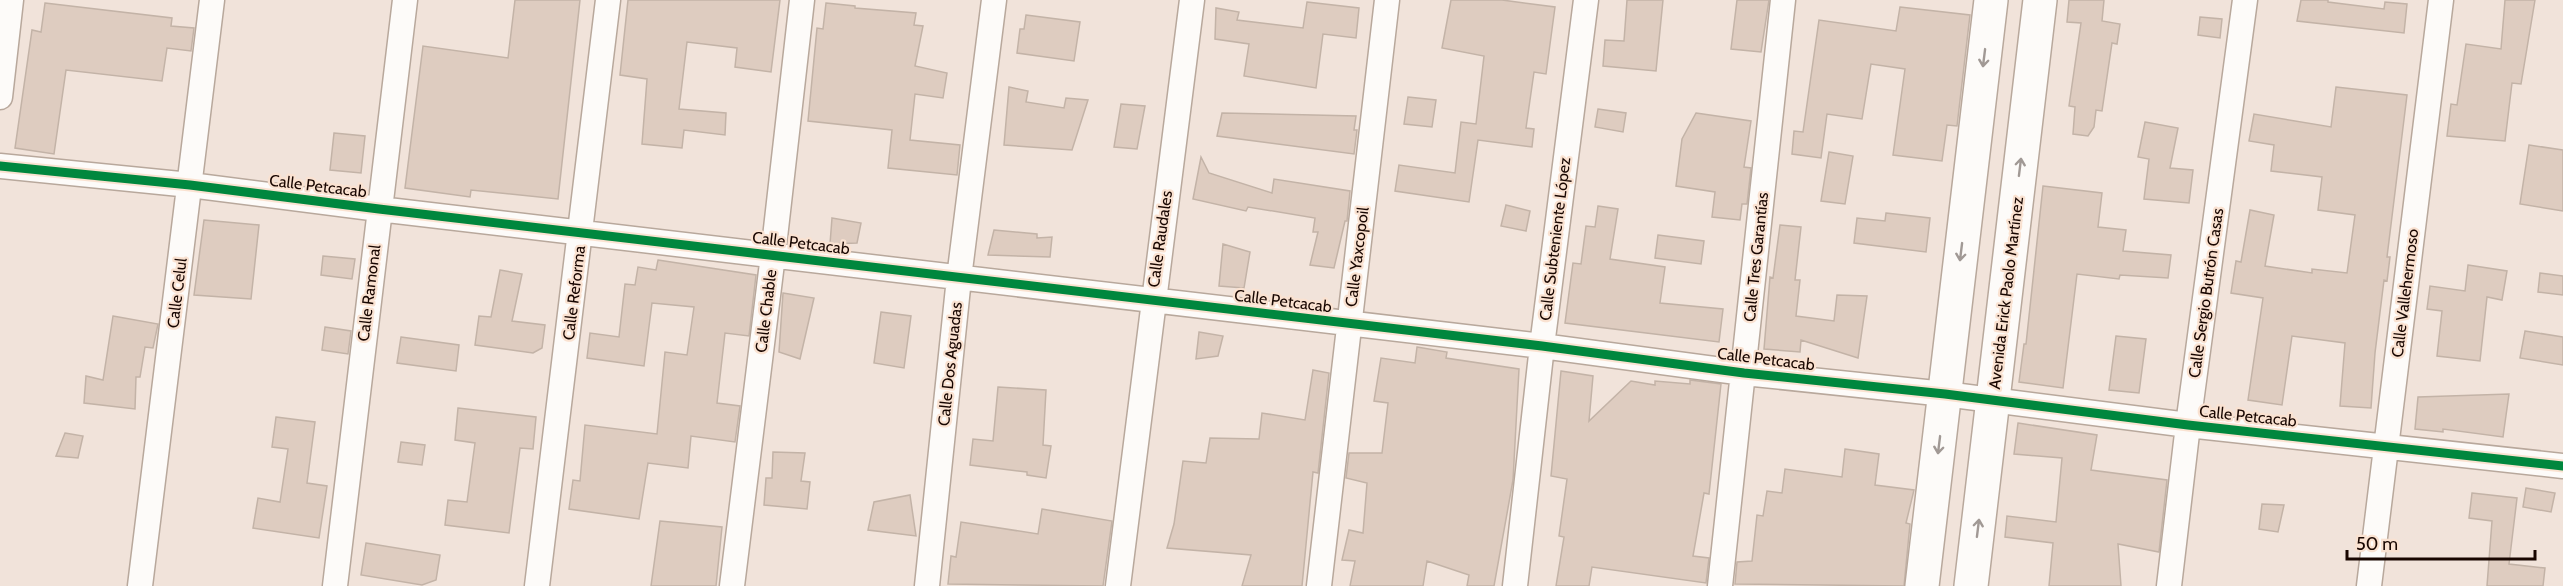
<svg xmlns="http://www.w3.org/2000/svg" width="2563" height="586" font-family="Cabin,sans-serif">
  <rect width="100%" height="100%" fill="#f1e3da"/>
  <!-- building -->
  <path fill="#deccc0" stroke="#c3b3a7" stroke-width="1.5" d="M515,0H580L558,199L471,190L470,197L405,188L423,46L508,58Z
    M628,0H780L771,72L735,67L737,48L687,42L679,109L726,113L725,135L684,130L682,148L642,144L647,79L620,75Z
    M1451,0H1502L1555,7L1546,74L1534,72L1526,128L1534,129L1532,147L1478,140L1469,202L1395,191L1399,165L1455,173L1461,122L1476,124L1484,56L1442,48Z
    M1627,0H1663L1656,71L1603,66L1605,40L1624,41Z
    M1737,0H1769L1761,52L1731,49Z
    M2069,0H2104L2102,21L2120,24L2117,44L2112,43L2102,111L2096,110L2094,127L2088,136L2073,134L2075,107L2069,106L2081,23L2067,22Z
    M2301,0H2328V2L2384,9L2385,2L2407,4L2404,33L2297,21Z
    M2505,0H2535L2521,84L2512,83L2505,141L2447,136L2451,104L2457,105L2466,44L2501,49Z
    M1307,2L1359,8L1356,38L1323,34L1316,88L1244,76L1249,44L1215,39L1216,8L1239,12L1237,20L1303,28Z
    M45,3L172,18L171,26L194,28L191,51L167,48L162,81L66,70L54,154L15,148L32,30L41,32Z
    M826,3L855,6V8L916,13L914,25L923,26L915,66L947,73L943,98L915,94L910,140L960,145L957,175L888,168L892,130L808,121L817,28L823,29Z
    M1900,7L1970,15L1957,126L1947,125L1942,161L1893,155L1905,69L1871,64L1862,119L1827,114L1821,158L1792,154L1794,131L1803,132L1819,20L1896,31Z
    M1026,15L1080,22L1074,61L1017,53L1020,29H1024Z
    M2200,17L2222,19L2220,38L2198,35Z
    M1009,87L1028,91L1026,102L1064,108L1066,98L1088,100L1072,150L1004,145Z
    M2336,87L2407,95L2387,257H2390L2387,281L2384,280L2375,353L2371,408L2340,406L2345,343L2292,336L2282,405L2248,400L2263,298L2231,293L2236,261L2241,262L2250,210L2274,215L2265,266L2312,273V269L2347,273L2355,215L2318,210L2322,177L2271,171L2274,145L2249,141L2254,114L2331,127Z
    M1408,97L1436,100L1432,127L1404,124Z
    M1121,104L1145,106L1137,149L1114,147Z
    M1598,109L1626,113L1623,132L1595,127Z
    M1222,113L1356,116L1354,130H1357L1354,154L1217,136Z
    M1696,113L1751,121L1744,167L1751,168L1747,204H1742L1740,220L1712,217L1715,192L1676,186L1682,139Z
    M2145,122L2178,128L2170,168L2193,170L2189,203L2144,199L2149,159L2138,157Z
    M334,133L365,136L361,173L330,170Z
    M2529,145L2563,150V211L2520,204Z
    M1829,152L1853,156L1845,204L1821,201Z
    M1201,157L1209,173L1272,193L1274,179L1350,191L1347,221H1345L1334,268L1310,265L1318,232H1313L1315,218L1248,207L1246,211L1193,199Z
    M2043,186L2102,193L2098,227L2126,230L2123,251L2171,255L2168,278L2120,275L2119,279L2077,274L2063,388L2019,382L2024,344H2026Z
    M1506,205L1530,211L1526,231L1501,226Z
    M1598,206L1618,209L1610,259L1665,267L1660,303L1723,309L1719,342L1565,323L1573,263L1581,264L1586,226L1595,227Z
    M1886,213L1930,218L1926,252L1854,243L1857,218L1885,221Z
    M832,218L861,223L857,243L830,244Z
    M204,220L259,225L251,299L194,295Z
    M1780,225L1801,227L1795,280H1800L1796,316L1834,321L1837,295L1867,296L1858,358L1801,340L1800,352L1764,349L1770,277L1773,278Z
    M994,230L1037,234V238L1052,237L1050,257L988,255Z
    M1658,235L1704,241L1701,264L1655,258Z
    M1223,244L1250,252L1244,288L1219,286Z
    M323,256L355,259L352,279L321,275Z
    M658,260L756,275L749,336L725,333L717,403L740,406L735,442L691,436L688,468L648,463L639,519L569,509L573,480L580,481L585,425L657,434L665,352L687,355L694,307L652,303L644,366L587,358L590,333L619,337L625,284L635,285L638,267L656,270Z
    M2468,265L2507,271L2502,300L2487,297L2480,361L2437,356L2442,311L2427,309L2430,286L2465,291Z
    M500,270L522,274L512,321L545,325L542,348L533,353L475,345L479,316L491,317Z
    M2540,273L2563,276V295L2538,292Z
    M783,293L814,298L800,359L779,352Z
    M881,312L911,316L904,368L874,363Z
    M113,316L158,324L153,348L145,347L140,377H136L135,409L84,403L86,376L103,380Z
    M325,327L351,331L348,354L322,350Z
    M2525,331L2563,337V365L2520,358Z
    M1199,332L1223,336L1218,356L1196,359Z
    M2116,336L2146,339L2139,393L2109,390Z
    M401,337L459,345L456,371L397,363Z
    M1417,347L1447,352L1446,358L1519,369L1513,480L1494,586H1467L1469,575L1427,561L1423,586H1350L1355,561L1342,560L1349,530L1363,533L1367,483L1346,478L1349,453H1382L1388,403L1374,401L1381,358L1415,363Z
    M1313,370L1329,373L1318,473L1313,472L1302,586H1242L1251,555L1167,548L1174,524L1183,461L1206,463L1210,438L1259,439L1262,413L1305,420Z
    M1561,371L1593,376L1589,421L1631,381L1655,385V381L1690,384V380L1721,384L1709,494L1704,493L1693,556L1709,558L1706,583L1592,567L1589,586H1556L1564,537L1559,536L1567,479L1551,476Z
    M998,387L1046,390L1043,445L1051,446L1046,478L1027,475V472L970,465L973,439L993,441Z
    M2509,394L2503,437L2443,429V432L2415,429L2418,397Z
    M458,408L536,417L533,449L520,448L509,533L445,525L448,500L467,502L475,443L455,440Z
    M276,417L315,422L307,483L327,486L319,538L253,528L258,498L280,502L288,449L272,447Z
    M2018,423L2097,435L2091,470L2167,480L2159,552L2118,544L2121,586H2049L2053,543L2005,537L2007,516L2056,522L2062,458L2014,454Z
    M65,433L83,436L78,458L56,456Z
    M401,442L425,445L422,465L398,462Z
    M1845,449L1879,454L1875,485L1914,490L1906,523L1910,524L1904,586L1735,584L1737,562L1752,561L1757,515L1763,516L1767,491L1782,493L1785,469L1842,477Z
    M773,452L805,453L801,481L810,482L807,509L764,505L766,478H772Z
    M2526,488L2555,493L2551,512L2523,507Z
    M2472,493L2517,498L2509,564L2545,568L2543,586H2487L2492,521L2469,518Z
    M910,495L916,536L868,530L874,502Z
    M2262,504L2284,505L2278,532L2259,529Z
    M1042,509L1112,521L1103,586L948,584L951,556L956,557L961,522L1038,534Z
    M660,521L722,527L716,586H651Z
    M366,543L440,555L436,580L422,585L361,575Z"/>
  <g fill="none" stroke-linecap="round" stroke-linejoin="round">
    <!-- street casing -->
    <g stroke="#b8a89c" stroke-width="27">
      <path id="street" d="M0,97L11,0
        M0,166L190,185L379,209L1542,346L1744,373L1945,394L2188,425L2563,466
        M140,586L212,0
        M335,586L405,0
        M537,586L608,0
        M732,586L773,255L802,0
        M927,586L959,278L994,0
        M1118,586L1192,0
        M1319,586L1387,0
        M1515,586L1542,346L1586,0
        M1720,586L1783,0
        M2169,586L2188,425L2245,0
        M2369,586L2441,0"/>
    </g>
    <!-- secondary casing -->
    <g stroke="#b8a89c" stroke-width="36">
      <path id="secondary" d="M1922,586L1991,0
        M1971,586L2040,0"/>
    </g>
    <!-- street -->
    <use href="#street" stroke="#fdfbf9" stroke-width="24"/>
    <!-- secondary -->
    <use href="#secondary" stroke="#fdfbf9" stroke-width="33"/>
    <!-- cycleway casing -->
    <g stroke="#fae2d1" stroke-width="13">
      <path id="cycleway" d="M0,166L190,185L379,209L1542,346L1744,373L1945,394L2188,425L2563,466"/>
    </g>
    <!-- cycleway -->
    <use href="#cycleway" stroke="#00873e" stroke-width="9"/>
  </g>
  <!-- one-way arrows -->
  <defs><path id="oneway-shaft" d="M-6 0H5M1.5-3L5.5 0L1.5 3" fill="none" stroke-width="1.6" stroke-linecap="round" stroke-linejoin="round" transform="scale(1.5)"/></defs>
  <g stroke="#a19995">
    <use href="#oneway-shaft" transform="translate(1984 58) rotate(97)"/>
    <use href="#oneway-shaft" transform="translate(2020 167) rotate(-83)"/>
    <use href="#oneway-shaft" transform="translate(1961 252) rotate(97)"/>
    <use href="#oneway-shaft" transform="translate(1939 445) rotate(97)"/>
    <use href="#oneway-shaft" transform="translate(1978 528) rotate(-83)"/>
  </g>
  <g text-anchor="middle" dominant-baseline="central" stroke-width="4.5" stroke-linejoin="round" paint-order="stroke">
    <!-- street labels -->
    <g font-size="16" fill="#180600" stroke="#fae2d1">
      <text transform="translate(318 186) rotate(7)">Calle Petcacab</text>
      <text transform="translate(1160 239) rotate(-82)">Calle Raudales</text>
      <text transform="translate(1555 239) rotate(-83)">Calle Subteniente López</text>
      <text transform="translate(801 243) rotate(7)">Calle Petcacab</text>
      <text transform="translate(1357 257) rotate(-83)">Calle Yaxcopoil</text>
      <text transform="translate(1756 257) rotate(-84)">Calle Tres Garantías</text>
      <text transform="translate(177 293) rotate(-83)">Calle Celul</text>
      <text transform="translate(369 293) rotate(-83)">Calle Ramonal</text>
      <text transform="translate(574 293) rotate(-83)">Calle Reforma</text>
      <text transform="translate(2006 293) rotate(-83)">Avenida Erick Paolo Martínez</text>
      <text transform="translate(2206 293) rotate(-82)">Calle Sergio Butrón Casas</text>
      <text transform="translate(2405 293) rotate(-83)">Calle Vallehermoso</text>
      <text transform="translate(1283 301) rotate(7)">Calle Petcacab</text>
      <text transform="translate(766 311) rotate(-83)">Calle Chable</text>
      <text transform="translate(1766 359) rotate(7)">Calle Petcacab</text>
      <text transform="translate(950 364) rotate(-84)">Calle Dos Aguadas</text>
      <text transform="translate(2248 416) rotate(6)">Calle Petcacab</text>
    </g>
  </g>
  <!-- scale -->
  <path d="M2347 550v9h188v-9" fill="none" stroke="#180600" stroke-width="3"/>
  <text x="2356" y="550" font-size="18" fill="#180600" stroke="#fae2d1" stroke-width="4.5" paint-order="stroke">50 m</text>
</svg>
